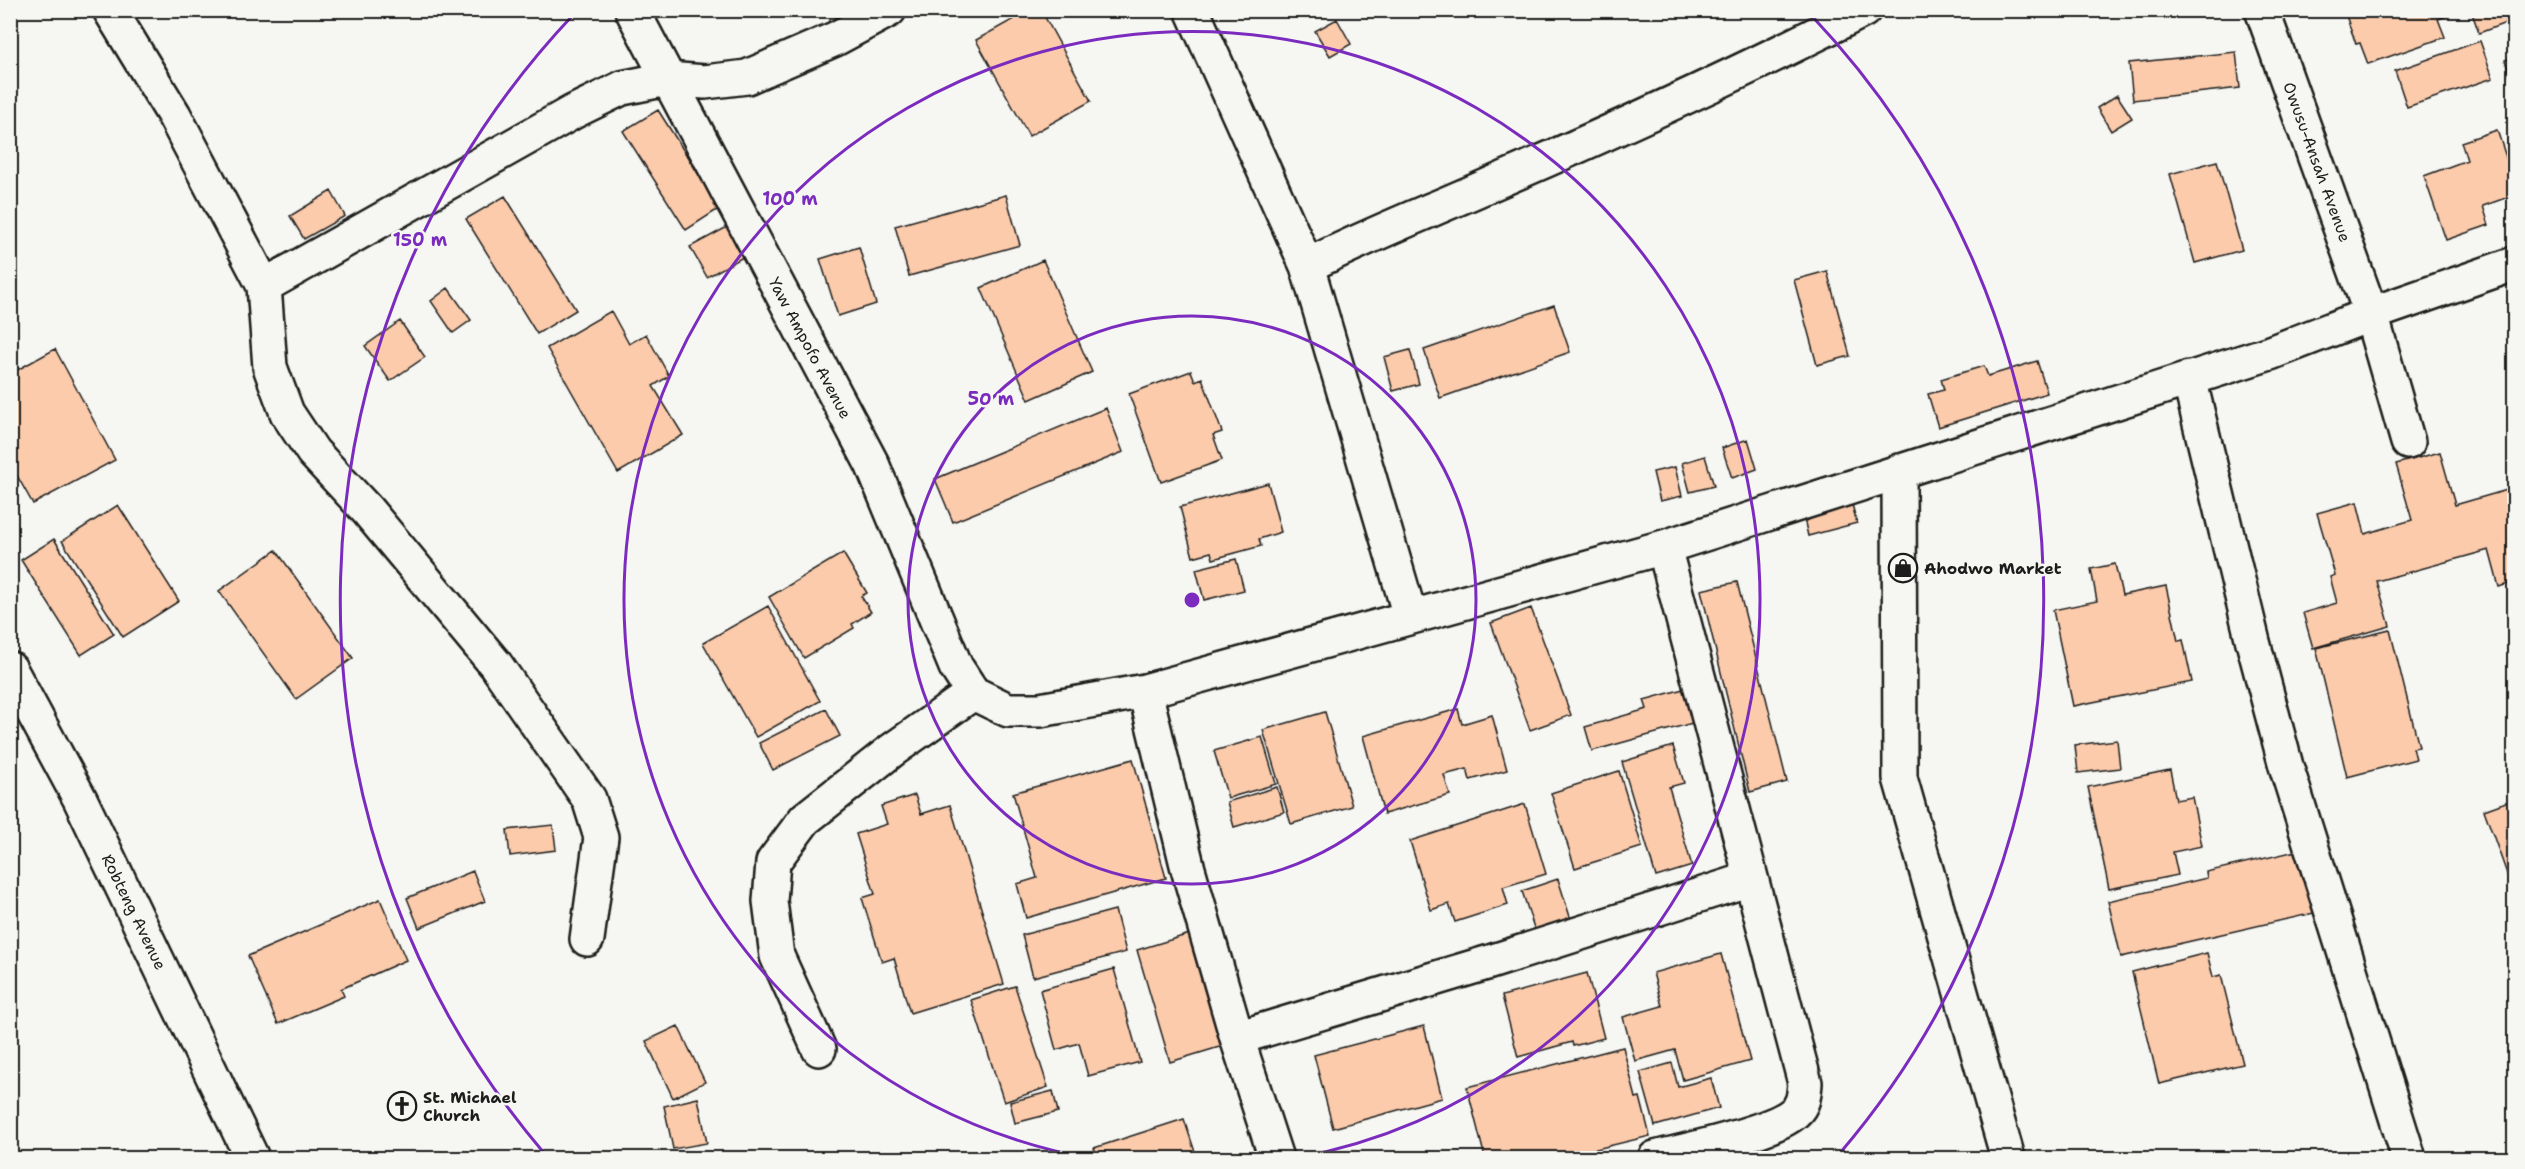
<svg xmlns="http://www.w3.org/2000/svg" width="2525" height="1169" font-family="'Shantell Sans',sans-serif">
  <rect width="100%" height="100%" fill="#f6f6f2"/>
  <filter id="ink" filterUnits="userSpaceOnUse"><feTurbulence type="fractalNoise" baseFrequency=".0167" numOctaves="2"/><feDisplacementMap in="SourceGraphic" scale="12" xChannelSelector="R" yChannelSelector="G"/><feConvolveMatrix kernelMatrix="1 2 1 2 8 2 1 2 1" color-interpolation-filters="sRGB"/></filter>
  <g filter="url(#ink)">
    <!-- building -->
    <path fill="#fbcbab" stroke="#1c1c1c" stroke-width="1.5" d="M1030,10H1041L1091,101L1029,136L976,40Z
      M2344,10H2455L2456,13L2438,19L2445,37L2368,64L2360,43L2356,44Z
      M2471,10H2513L2514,20L2479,33Z
      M1337,19L1351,44L1330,56L1315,31Z
      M2480,41L2493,78L2407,107L2395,71Z
      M2236,52L2240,88L2133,100L2129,63Z
      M2514,57V88L2505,60Z
      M2117,95L2132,118L2111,131L2097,108Z
      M658,110L720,208L686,230L623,131Z
      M2497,130L2514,181V195L2483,206L2489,225L2446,240L2424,176L2467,160L2461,142Z
      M2217,161L2242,250L2195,263L2170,174Z
      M331,191L345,216L304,239L290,216Z
      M1006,195L1020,245L909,276L895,226Z
      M505,196L576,310L537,334L466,219Z
      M729,226L745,256L707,277L690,247Z
      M859,247L876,304L838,316L820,259Z
      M1043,260L1092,372L1029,400L981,288Z
      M1827,271L1850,356L1817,365L1794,280Z
      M448,288L471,320L453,333L431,301Z
      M1554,305L1570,352L1440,398L1424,350Z
      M611,311L629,344L646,334L669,376L653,386L683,435L618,473L547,348Z
      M400,321L425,357L390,381L365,346Z
      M55,349L115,460L33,504L10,463V374Z
      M1410,350L1419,384L1393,391L1384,357Z
      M2037,361L2047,393L1938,427L1928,394L1944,390L1941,379L1984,366L1988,376Z
      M1191,371L1195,381L1202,378L1222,432L1213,435L1222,460L1161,482L1129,394Z
      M1106,408L1123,452L953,522L935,479Z
      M1748,439L1757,469L1732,478L1722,448Z
      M2440,452L2455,505L2514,488V582L2499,587L2489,550L2377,581L2390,626L2313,648L2303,613L2337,603L2330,577L2335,575L2317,513L2357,502L2365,534L2412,520L2396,464Z
      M1705,456L1714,486L1690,492L1682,463Z
      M1675,467L1682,496L1660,501L1653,472Z
      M1268,483L1281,532L1259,539L1261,546L1213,559L1211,552L1193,557L1180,507Z
      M1850,497L1857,523L1808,536L1802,510Z
      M118,505L179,601L123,637L62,541Z
      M54,539L114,634L81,655L21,560Z
      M276,550L353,658L296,699L219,591Z
      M843,553L867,593L861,596L871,612L852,624L854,628L804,658L769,597Z
      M1236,559L1244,590L1204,600L1196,569Z
      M2115,564L2122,595L2166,586L2178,641L2183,640L2192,682L2073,706L2053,610L2097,601L2091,569Z
      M1737,582L1787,782L1750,792L1701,590Z
      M768,606L820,701L756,737L703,643Z
      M1531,608L1571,715L1530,730L1491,623Z
      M2390,630L2419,747L2413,748L2416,759L2347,777L2316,648Z
      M1687,688L1696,722L1592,751L1585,727L1647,709L1644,700Z
      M826,709L840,736L773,770L759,743Z
      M1458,709L1462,724L1492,715L1507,770L1470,780L1467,769L1444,775L1450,795L1384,814L1363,736Z
      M1325,712L1352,806L1291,824L1263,730Z
      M1262,737L1276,784L1228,798L1214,751Z
      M2117,740L2120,768L2078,773L2075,745Z
      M1673,746L1684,783L1669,787L1692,866L1656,877L1622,762Z
      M1133,759L1166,878L1026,918L1017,884L1037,878L1013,793Z
      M2170,770L2176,800L2192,797L2202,846L2173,852L2178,875L2109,889L2088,787Z
      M1619,771L1642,847L1575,868L1551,793Z
      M1277,787L1284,812L1234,827L1227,802Z
      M915,795L921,814L950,805L1004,984L910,1013L894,958L882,962L862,898L875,894L856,834L887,824L881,806Z
      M2514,799V884L2511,885L2484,810Z
      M1525,804L1546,874L1503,887L1508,905L1455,922L1449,904L1431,910L1410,841Z
      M553,825L556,850L510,856L507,830Z
      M2300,850L2314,913L2121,957L2108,901L2207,878L2206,872Z
      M473,871L485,901L419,928L407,898Z
      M1558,879L1572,923L1536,934L1522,891Z
      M380,899L406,960L341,989L344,996L278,1024L248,956Z
      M1115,910L1126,952L1033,977L1022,935Z
      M1193,933L1226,1045L1170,1062L1137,950Z
      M2207,953L2213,977L2221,975L2243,1064L2159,1084L2132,972Z
      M1721,954L1750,1061L1683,1080L1675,1050L1635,1061L1623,1017L1662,1006L1653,973Z
      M1114,969L1140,1062L1088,1076L1079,1043L1056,1050L1040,990Z
      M1587,973L1604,1038L1573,1046L1572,1042L1518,1057L1502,996Z
      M1015,986L1048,1087L1004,1102L971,1000Z
      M678,1026L705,1082L673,1098L646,1041Z
      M1424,1026L1442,1098L1333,1128L1314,1055Z
      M1623,1047L1636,1098L1640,1097L1650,1136L1559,1158H1485L1467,1087Z
      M1672,1063L1678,1087L1711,1078L1719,1108L1655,1126L1640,1072Z
      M1053,1091L1058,1112L1015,1123L1010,1102Z
      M698,1098L707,1143L673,1149L664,1106Z
      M1184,1119L1197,1158H1098L1094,1148Z"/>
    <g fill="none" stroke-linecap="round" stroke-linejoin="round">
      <!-- minor casing -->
      <g stroke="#1c1c1c" stroke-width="38">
        <path id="minor" d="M110,10L174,115L264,286L573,112L622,88L667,79L705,82L747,77L835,39L889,10
          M632,10L872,464L956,667L973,693
          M1192,10L1307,266
          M2262,10L2371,314L2408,442
          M264,286L270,367L287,413L313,452L367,510L496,665L589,799L601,837L587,939
          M2189,378L2253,642L2286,766L2409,1158
          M1899,471L1900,778L2008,1158
          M1410,616L1307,266C1366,236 1428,212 1489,185C1616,130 1741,73 1864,10
          M10,669L80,799L252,1158
          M1145,691L1188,869L1237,1038L1276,1158
          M973,693L1008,710H1040L1145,691L1664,547L2270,353L2371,314L2514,264
          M1237,1038L1490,962L1750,879
          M819,1049L777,956L770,901L773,862L805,819L891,751L973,693
          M1655,1158C1687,1150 1774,1132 1795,1112C1804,1104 1804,1094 1805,1083L1664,547"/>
      </g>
      <!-- minor -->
      <use href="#minor" stroke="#f6f6f2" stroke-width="33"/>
    </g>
  </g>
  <!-- distance rings -->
  <g fill="none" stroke="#7b2cbf" stroke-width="3">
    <circle cx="1192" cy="600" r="284"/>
    <path d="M1088 1158A568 568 0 1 1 1296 1158"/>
    <path d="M544 1153A852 852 0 0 1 574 14M1810 14A852 852 0 0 1 1840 1153"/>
  </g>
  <!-- icons -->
  <defs>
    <g id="shop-ring" transform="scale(1.5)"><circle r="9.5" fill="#f6f6f2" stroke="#1c1c1c" stroke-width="1.5"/><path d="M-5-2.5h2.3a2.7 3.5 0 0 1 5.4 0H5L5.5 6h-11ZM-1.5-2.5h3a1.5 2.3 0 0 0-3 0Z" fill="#1c1c1c"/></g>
    <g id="church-ring" transform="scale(1.5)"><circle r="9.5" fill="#f6f6f2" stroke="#1c1c1c" stroke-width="1.5"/><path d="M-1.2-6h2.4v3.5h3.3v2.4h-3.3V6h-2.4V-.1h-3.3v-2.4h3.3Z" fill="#1c1c1c"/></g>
  </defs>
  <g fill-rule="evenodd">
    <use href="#shop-ring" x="1903" y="568"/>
    <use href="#church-ring" x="402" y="1106"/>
  </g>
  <g text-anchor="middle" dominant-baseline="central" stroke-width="5" stroke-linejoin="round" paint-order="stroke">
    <!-- street labels -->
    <g font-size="16" fill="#1c1c1c" stroke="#f6f6f2">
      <text transform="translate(2317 162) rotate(70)">Owusu-Ansah Avenue</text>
      <text transform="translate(810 348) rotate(62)">Yaw Ampofo Avenue</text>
      <text transform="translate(134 912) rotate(64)">Robteng Avenue</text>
    </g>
    <!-- poi labels -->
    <g font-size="16" font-weight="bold" fill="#1c1c1c" stroke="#f6f6f2" text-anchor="start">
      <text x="1924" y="568">Ahodwo Market</text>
      <text x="423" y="1097">St. Michael<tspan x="423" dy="18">Church</tspan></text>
    </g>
  </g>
  <circle cx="1192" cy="600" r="9" fill="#7b2cbf" stroke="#f6f6f2" stroke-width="3"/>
  <g font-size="18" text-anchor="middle" font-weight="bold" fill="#7b2cbf" stroke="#f6f6f2" stroke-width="5" stroke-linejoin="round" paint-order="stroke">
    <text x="790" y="205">100 m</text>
    <text x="420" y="246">150 m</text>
    <text x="991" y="405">50 m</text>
  </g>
  <!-- margin -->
  <rect width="2525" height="1169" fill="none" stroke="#f6f6f2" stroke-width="36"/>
  <rect x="18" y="18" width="2489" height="1133" fill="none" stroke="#1c1c1c" stroke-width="2" filter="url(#ink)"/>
</svg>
